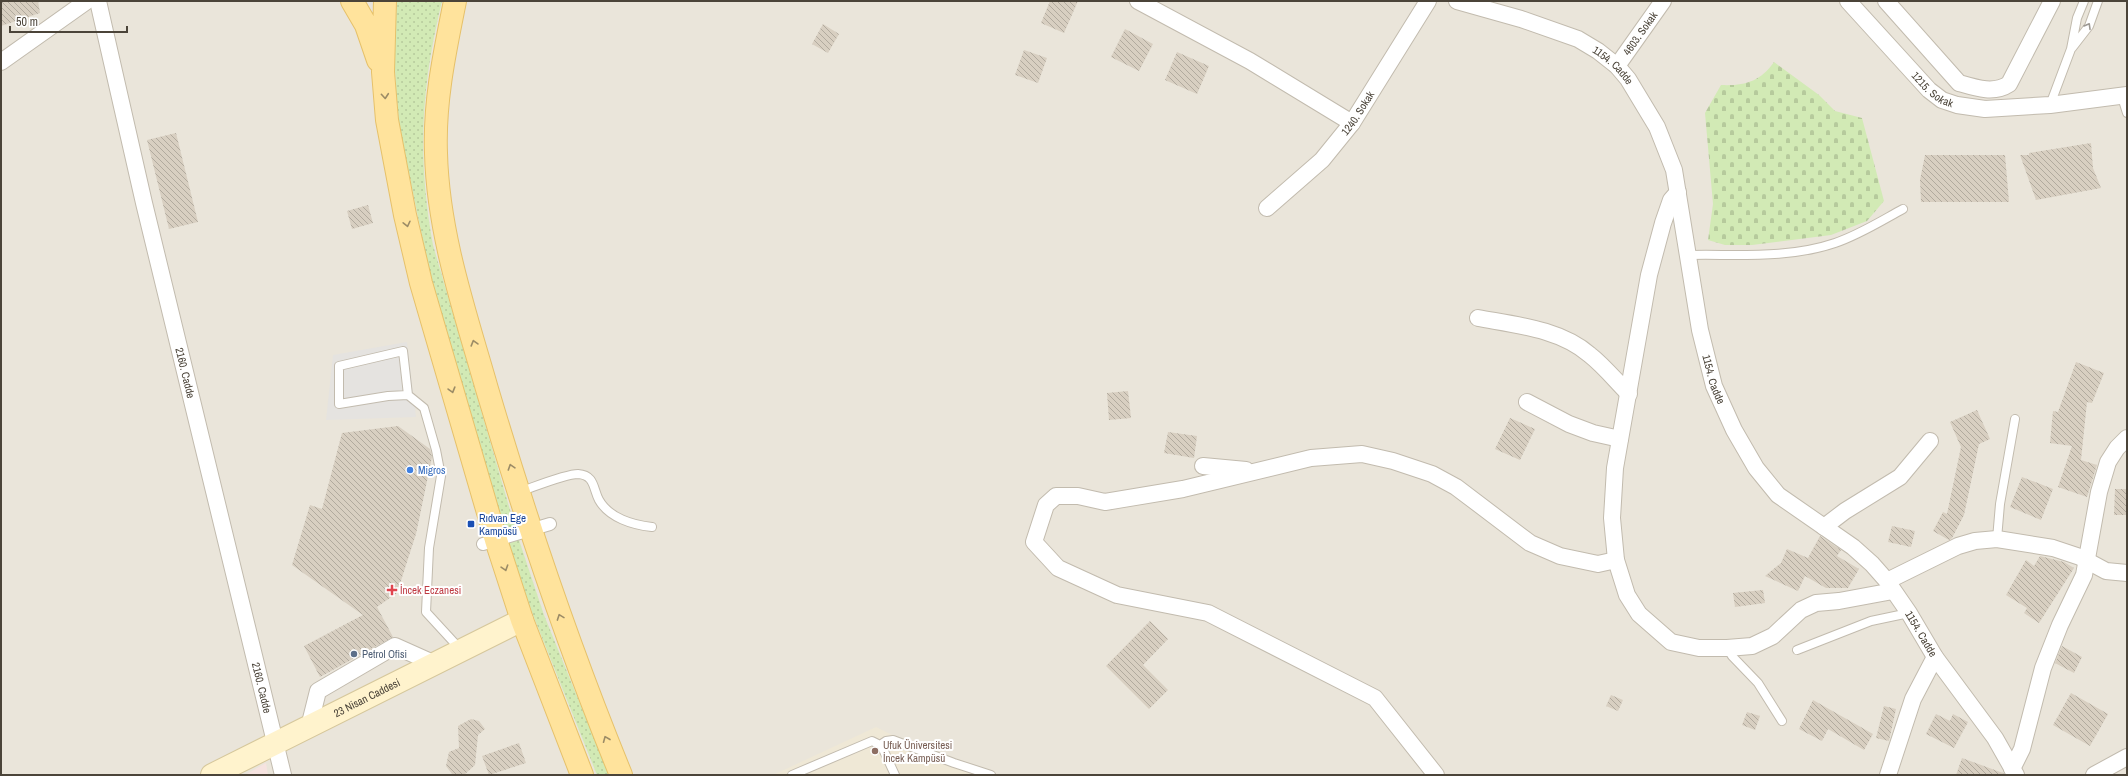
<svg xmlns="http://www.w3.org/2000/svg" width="2128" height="776" font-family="'Archivo Narrow',sans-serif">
  <defs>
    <pattern id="grass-dots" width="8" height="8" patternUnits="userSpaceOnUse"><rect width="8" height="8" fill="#d2eab5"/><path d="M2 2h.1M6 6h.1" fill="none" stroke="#b6ca9c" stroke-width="1.8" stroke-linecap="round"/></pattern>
    <pattern id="cemetery-stones" width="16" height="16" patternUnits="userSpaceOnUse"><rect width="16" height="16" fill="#d2eab5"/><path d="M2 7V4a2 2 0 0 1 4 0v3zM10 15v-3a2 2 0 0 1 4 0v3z" fill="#b6ca9c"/></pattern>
    <pattern id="building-back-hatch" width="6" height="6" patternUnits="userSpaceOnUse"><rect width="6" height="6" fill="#d8cfc1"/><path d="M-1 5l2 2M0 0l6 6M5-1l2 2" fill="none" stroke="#b1aa9e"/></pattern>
  </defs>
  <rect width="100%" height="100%" fill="#f6f3ec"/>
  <!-- residential -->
  <path fill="#eae5da" d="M1,1H2127V775H1Z"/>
  <!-- education -->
  <path fill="#efe8d6" d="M876,727L974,775H773Z"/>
  <!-- medical -->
  <path fill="#f6e3e0" d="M266,763L268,775H245Z"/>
  <!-- grass -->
  <path fill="url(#grass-dots)" d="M397,1H442C421,87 417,157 433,245L517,534L544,615L609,775H597L533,615L506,537L430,274L400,131L396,90L394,47Z"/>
  <!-- cemetery -->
  <path fill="url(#cemetery-stones)" d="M1774,62L1819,95L1835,111L1862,118L1884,201L1867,221L1831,235L1752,245H1725L1708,240L1713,204L1705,113L1721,85C1744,86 1760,82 1774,62Z"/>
  <!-- parking -->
  <path fill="#e5e3e0" d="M407,342L416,417L326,420L333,355Z"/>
  <!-- building -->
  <path fill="url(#building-back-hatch)" d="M1,1H38L40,13L1,26Z
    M1050,1H1078L1064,33L1041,23Z
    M823,24L839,34L828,53L812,44Z
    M1125,29L1153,44L1139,71L1111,57Z
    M1024,50L1047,58L1038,83L1015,75Z
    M1177,52L1209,66L1197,94L1165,80Z
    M176,133L198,222L169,229L147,140Z
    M2091,143L2093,168L2101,188L2036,200L2020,155H2029V153Z
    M1925,155H2005L2009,202H1921L1920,180Z
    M368,205L373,223L352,229L347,211Z
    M2076,362L2104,373L2092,403L2087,402L2081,460L2097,465L2087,497L2058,487L2072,446L2050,443L2053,411L2058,412Z
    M1128,391L1131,418L1109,420L1107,393Z
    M1977,410L1990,439L1979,444L1964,515L1952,538L1949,540L1933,531L1943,512L1947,514L1961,447L1950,422Z
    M1510,418L1535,429L1520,460L1495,449Z
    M398,426L430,449L432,457L416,534L397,593L377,607L393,637L320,677L304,646L363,615L292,565L310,505L322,509L342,433Z
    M1168,432L1197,436L1194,458L1164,453Z
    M2022,477L2053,489L2041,520L2010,507Z
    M2115,489H2127V515H2114Z
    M1892,526L1915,531L1911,547L1888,542Z
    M1820,536L1841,550L1837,556L1859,569L1848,588H1826L1805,576L1798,591L1765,576L1781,563L1787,549L1808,558Z
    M2040,556L2064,562L2074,568L2039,623L2024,613L2027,608L2006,595L2026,560L2034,566Z
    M1763,590L1765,603L1735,607L1733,593Z
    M1150,621L1168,639L1143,665L1168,690L1149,709L1106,666Z
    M2062,646L2082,657L2074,673L2055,663Z
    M2071,693L2108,714L2090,746L2053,725Z
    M1611,695L1623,700L1618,711L1606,706Z
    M1813,700L1873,734L1864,750L1828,729L1822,741L1799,729Z
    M1884,706L1896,709L1889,741L1876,738Z
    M1747,712L1760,716L1755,730L1742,725Z
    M1936,714L1950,721L1953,714L1968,722L1954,748L1926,734Z
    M471,719L479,721L485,729L478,735L475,765L464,775L452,774L446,766L449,752L459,748L458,726Z
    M519,743L526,763L489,775L482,756Z
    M1962,758L2003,773L2005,775H1956Z"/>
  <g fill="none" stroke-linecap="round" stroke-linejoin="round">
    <!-- service casing -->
    <g stroke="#c2bbae" stroke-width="10">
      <path id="service" d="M2072,48L2089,26L2098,1
        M2122,97L2127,113
        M2050,105L2071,49L2077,18L2084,1
        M1689,255C1737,254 1788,259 1835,243C1859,235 1881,221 1903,209
        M408,395L403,351L339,366V404L388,396L408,395L424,408L436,450L441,476L429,548L426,612L460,649
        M519,492C534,487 565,474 578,474C595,475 593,489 599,500C609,518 633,525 652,527
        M1997,539L2000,504L2015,419
        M1727,648L1732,656L1758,683L1782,721
        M1797,650L1871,621L1909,613
        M880,745L886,741L893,740L954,763L991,775
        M792,775L872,741L880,745L883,749L895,775"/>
    </g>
    <!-- pedestrian casing -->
    <g stroke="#c2bbae" stroke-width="14">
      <path id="pedestrian" d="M483,544L550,524"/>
    </g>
    <!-- minor casing -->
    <g stroke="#c2bbae" stroke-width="18">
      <g id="minor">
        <path id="s1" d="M98,1L144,203L283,775"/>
        <path d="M1138,1L1250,61L1352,123"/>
        <path id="s2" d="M1457,1L1521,19L1578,39L1598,51L1617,66L1628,79L1657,127L1674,170L1700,330L1714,386L1734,430L1756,468L1778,495L1853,547L1872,564L1887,581L1909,613L1935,657L1995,738L2016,775"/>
        <path id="s3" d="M1848,1L1929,90L1942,100L1957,105L1985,109L2050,105L2127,95"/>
        <path d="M1886,1L1959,83C1976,88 1994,94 2009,84L2052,1"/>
        <path d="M1,62L87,1"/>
        <path id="s4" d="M1617,66L1663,1"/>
        <path d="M1678,192L1671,200L1663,223L1649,275L1615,468L1612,518L1616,560L1627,595L1639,614L1671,642L1699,648H1727L1752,646L1773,636L1801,610L1816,603L1839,601L1893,591"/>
        <path id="s5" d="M1267,208L1322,160L1352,123L1428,1"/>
        <path d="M1478,318C1516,325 1560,329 1590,355C1604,366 1616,381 1629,394"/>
        <path d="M1527,402L1569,424L1593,433L1620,439"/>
        <path d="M1203,466L1246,470"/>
        <path d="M1824,527L1845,511L1900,477L1930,441"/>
        <path d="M1887,581L1958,546L1975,541L1997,539L2053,548L2080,557L2106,571L2127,573"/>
        <path d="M309,727L318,691L395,646L433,663"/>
        <path d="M2012,769L2022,749L2043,668L2060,625L2084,575L2099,492L2108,462L2117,448L2127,438"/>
        <path d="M1436,775L1375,698L1208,613L1117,595L1058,568L1034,542L1046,505L1056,496H1078L1105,502L1183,489L1311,458L1362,454L1393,461L1432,474L1456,487L1530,543L1560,556L1598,564L1616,560"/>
        <path d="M1888,775L1913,699L1935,657"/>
        <path d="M2094,775L2127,757"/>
      </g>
    </g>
    <!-- secondary casing -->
    <g stroke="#d6c79b" stroke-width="24">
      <g id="secondary">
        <path id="s6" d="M212,775L522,620"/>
      </g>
    </g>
    <!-- primary casing -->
    <g stroke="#e6c16a" stroke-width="24">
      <path id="primary" d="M352,1L366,25L378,60
        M385,1L383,72L387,120L405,215L421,283L496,540L522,620L582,775
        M455,1C445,51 434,101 436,153C438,234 465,312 487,389C526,521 569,648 621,775"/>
    </g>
    <!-- service -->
    <use href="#service" stroke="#fff" stroke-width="8"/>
    <!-- pedestrian -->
    <use href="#pedestrian" stroke="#fff" stroke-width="12"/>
    <!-- minor -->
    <use href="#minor" stroke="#fff" stroke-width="16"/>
    <!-- secondary -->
    <use href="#secondary" stroke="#fff3cd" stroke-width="22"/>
    <!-- primary -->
    <use href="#primary" stroke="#ffe39c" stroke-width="22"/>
  </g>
  <!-- one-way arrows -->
  <defs><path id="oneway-chevron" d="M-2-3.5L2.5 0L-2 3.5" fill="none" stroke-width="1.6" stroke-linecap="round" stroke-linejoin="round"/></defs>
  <use stroke="#9c9892" href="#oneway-chevron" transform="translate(2088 26) rotate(-60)"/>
  <g stroke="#9c8c66">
    <use href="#oneway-chevron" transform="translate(385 96) rotate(85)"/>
    <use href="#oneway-chevron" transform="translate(407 224) rotate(77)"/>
    <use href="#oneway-chevron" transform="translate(474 343) rotate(-106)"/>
    <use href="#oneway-chevron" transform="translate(452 390) rotate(74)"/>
    <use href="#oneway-chevron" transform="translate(511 467) rotate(-108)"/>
    <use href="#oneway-chevron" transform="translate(505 568) rotate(72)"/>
    <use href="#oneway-chevron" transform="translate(560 617) rotate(-110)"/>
    <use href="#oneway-chevron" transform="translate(606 739) rotate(-112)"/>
  </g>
  <!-- markers -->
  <circle fill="#3f7fe0" stroke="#fff" stroke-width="1.5" cx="410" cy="470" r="4"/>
  <rect fill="#1a4fb4" stroke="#fff" stroke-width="1.5" x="467" y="520" width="8" height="8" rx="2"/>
  <path fill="#e0444e" stroke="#fff" stroke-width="1.5" d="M390 584h4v4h4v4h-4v4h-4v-4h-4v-4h4z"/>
  <circle fill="#5c6f8a" stroke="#fff" stroke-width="1.5" cx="354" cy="654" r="4"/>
  <circle fill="#8d6e63" stroke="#fff" stroke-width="1.5" cx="875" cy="751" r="4"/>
  <g text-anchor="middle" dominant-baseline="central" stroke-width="4" stroke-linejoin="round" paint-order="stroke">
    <!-- street labels -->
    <g font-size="11" fill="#4b4439" stroke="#fff">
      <text stroke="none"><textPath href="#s4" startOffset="40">4603. Sokak</textPath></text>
      <text stroke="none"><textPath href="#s2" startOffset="171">1154. Cadde</textPath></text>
      <text stroke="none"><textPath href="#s3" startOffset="123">1215. Sokak</textPath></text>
      <text stroke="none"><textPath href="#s5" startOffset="132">1240. Sokak</textPath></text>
      <text stroke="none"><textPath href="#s1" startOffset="382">2160. Cadde</textPath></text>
      <text stroke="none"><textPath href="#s2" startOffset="507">1154. Cadde</textPath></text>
      <text stroke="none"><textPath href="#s2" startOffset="843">1154. Cadde</textPath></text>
      <text stroke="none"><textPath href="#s1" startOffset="706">2160. Cadde</textPath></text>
      <text stroke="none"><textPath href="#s6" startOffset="173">23 Nisan Caddesi</textPath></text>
    </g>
    <!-- shop labels -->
    <g font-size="11" fill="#366cbe" stroke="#fff" text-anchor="start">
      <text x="418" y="470">Migros</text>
    </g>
    <!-- transit labels -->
    <g font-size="11" fill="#164399" stroke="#fff" text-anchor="start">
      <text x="479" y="518">Rıdvan Ege<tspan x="479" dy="13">Kampüsü</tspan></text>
    </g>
    <!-- health labels -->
    <g font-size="11" fill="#be3a42" stroke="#fff" text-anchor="start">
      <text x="400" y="590">İncek Eczanesi</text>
    </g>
    <!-- service labels -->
    <g font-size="11" fill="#4e5e75" stroke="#fff" text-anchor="start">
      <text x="362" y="654">Petrol Ofisi</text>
    </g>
    <!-- education labels -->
    <g font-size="11" fill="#785e54" stroke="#fff" text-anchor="start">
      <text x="883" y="745">Ufuk Üniversitesi<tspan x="883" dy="13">İncek Kampüsü</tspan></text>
    </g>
  </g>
  <!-- border -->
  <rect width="2128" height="776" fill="none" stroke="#4b4439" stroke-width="4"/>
  <!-- scale -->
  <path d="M10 26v6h117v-6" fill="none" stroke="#4b4439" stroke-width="2"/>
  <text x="16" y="26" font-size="12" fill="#4b4439" stroke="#ffffff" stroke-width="3" paint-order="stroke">50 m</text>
</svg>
